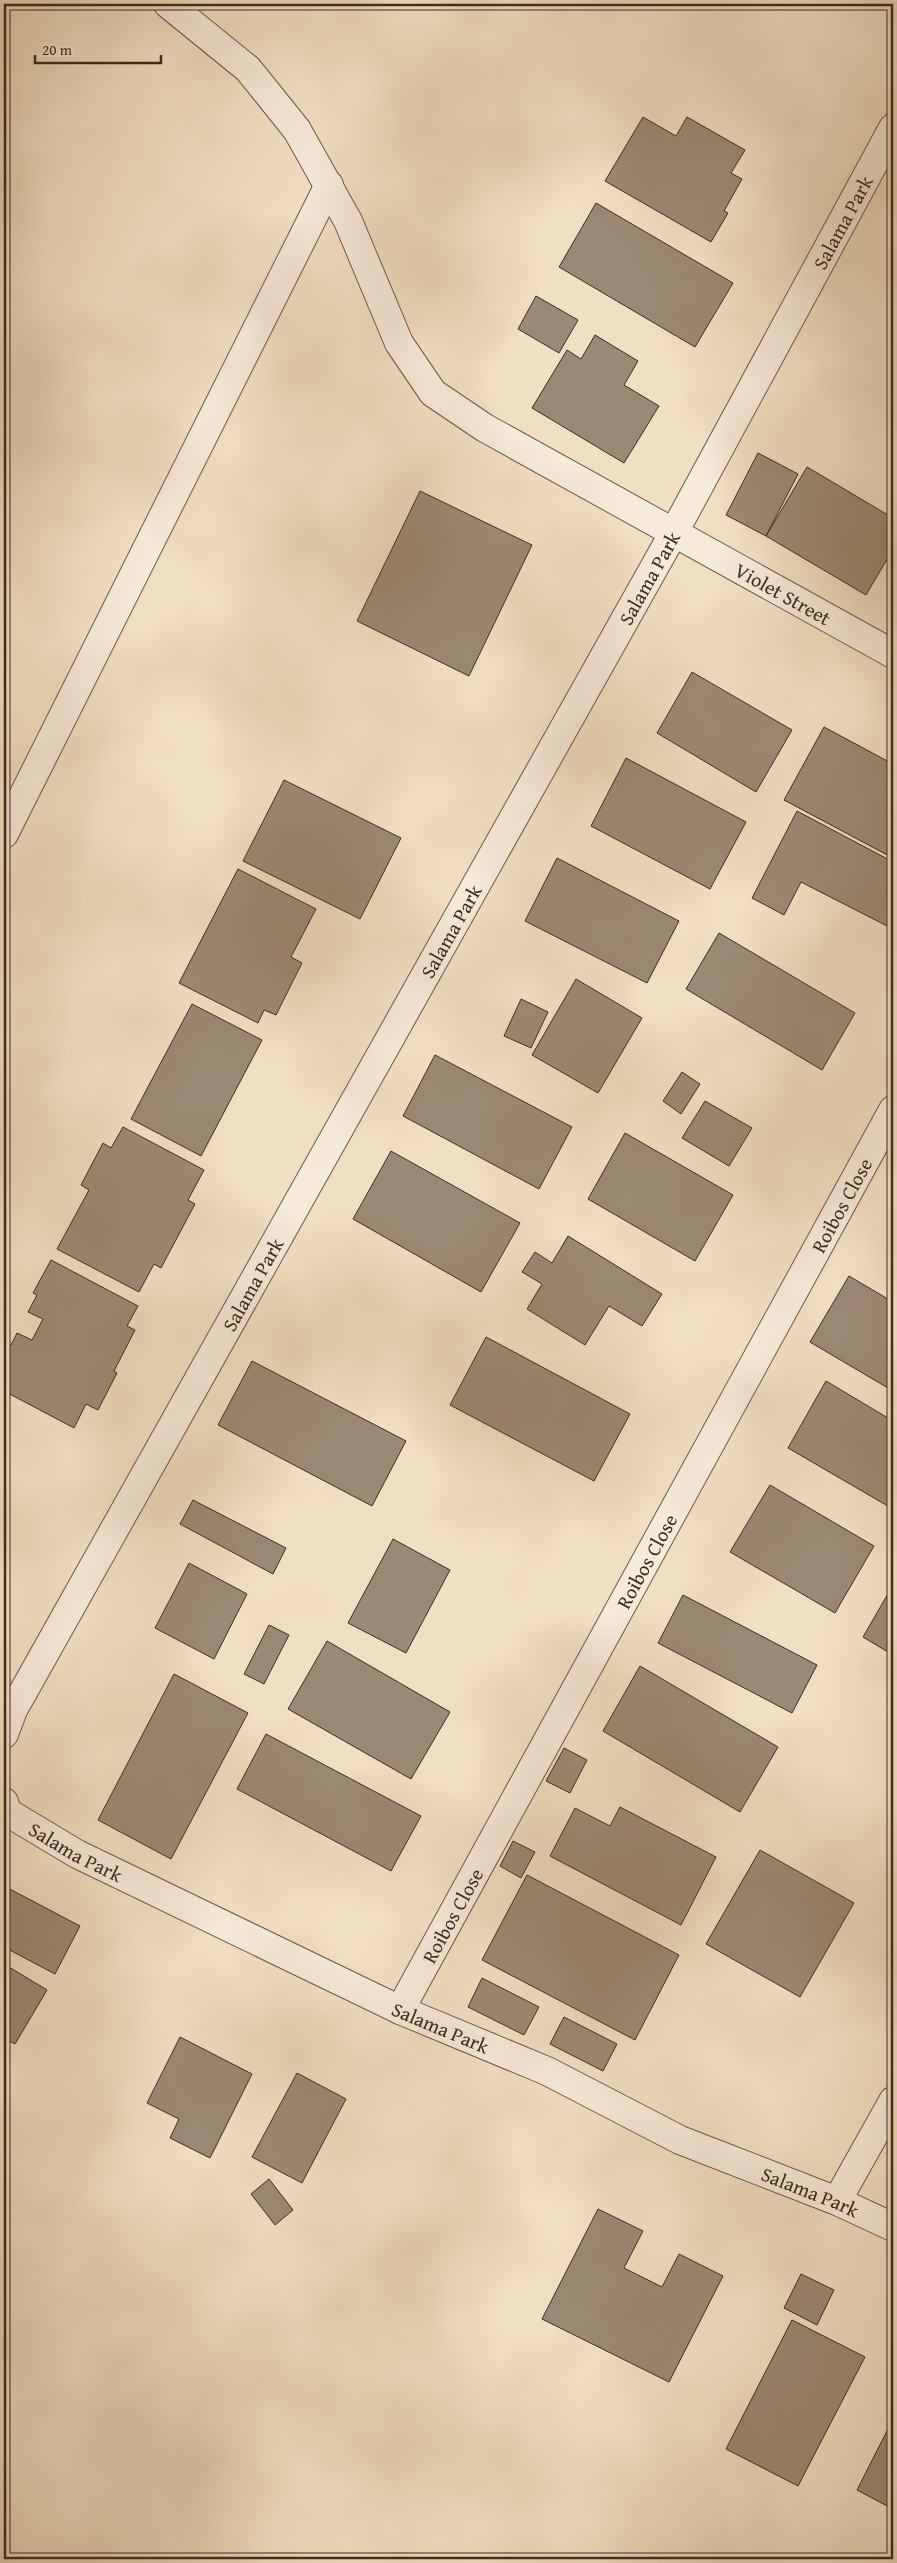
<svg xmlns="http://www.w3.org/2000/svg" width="897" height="2563" font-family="'Gentium Book Plus',serif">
  <rect width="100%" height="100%" fill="#f1dfc4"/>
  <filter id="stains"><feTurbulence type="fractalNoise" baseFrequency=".004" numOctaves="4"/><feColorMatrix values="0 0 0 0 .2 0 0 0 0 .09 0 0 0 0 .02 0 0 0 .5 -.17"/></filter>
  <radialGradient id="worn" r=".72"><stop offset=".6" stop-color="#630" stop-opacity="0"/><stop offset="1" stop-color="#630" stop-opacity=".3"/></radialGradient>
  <!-- building -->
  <path fill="#9b8975" stroke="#3d2c1f" d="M643,117L676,136L687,117L745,150L731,173L742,179L724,211L728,213L711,242L605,181Z
    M596,203L733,283L695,347L559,267Z
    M536,296L578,320L559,353L518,329Z
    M595,335L638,361L624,385L659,406L624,463L532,408L567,350L581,359Z
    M758,453L798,474L766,536L726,515Z
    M807,467L893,518V549L866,595L766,536Z
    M420,491L532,545L469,676L357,621Z
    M692,672L792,730L756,792L657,733Z
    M824,727L893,764V858L784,800Z
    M626,758L746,822L710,889L591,826Z
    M284,780L401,838L360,919L243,861Z
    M797,811L893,862V929L801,882L784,915L752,898Z
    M557,858L679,921L647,983L525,921Z
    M238,869L316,909L291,957L302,963L276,1015L264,1010L258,1023L179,983Z
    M719,933L855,1013L822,1070L686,989Z
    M576,979L642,1018L598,1093L532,1055Z
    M521,999L548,1012L531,1048L504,1036Z
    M192,1004L262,1040L201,1156L131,1119Z
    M435,1055L572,1127L539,1189L403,1116Z
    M682,1072L700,1084L681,1114L663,1101Z
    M705,1101L752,1128L729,1166L682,1138Z
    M123,1127L204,1170L188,1200L195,1204L161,1268L154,1264L139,1292L57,1249L89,1190L81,1185L103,1143L111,1148Z
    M625,1133L733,1195L695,1261L588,1199Z
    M391,1151L520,1223L481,1292L353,1219Z
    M568,1236L662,1294L642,1326L609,1306L585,1345L527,1309L542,1284L522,1272L535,1252L552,1263Z
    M51,1260L138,1306L127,1326L135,1330L114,1371L117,1373L98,1410L86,1404L74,1428L4,1391V1349L7,1343L11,1345L17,1333L32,1340L43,1319L28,1312L37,1295L33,1293Z
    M849,1276L893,1302V1391L810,1342Z
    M486,1337L630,1414L594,1481L450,1405Z
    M252,1361L406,1441L372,1506L218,1425Z
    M826,1381L893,1421V1509L788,1448Z
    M770,1485L874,1546L835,1613L730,1552Z
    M193,1500L286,1548L273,1574L180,1524Z
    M393,1539L450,1570L406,1653L348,1623Z
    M189,1563L247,1594L214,1659L155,1628Z
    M893,1585V1655L863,1637Z
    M683,1595L817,1665L792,1713L658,1643Z
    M269,1625L289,1635L264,1684L244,1674Z
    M327,1641L450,1712L411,1779L288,1709Z
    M640,1666L778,1747L740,1812L603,1731Z
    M174,1674L248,1713L171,1859L98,1820Z
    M266,1734L421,1816L391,1871L237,1789Z
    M564,1748L587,1760L570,1793L546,1781Z
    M620,1807L716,1857L681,1925L550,1856L575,1808L610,1826Z
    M513,1841L535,1852L521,1878L500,1866Z
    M760,1850L854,1903L800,1997L706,1944Z
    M527,1875L679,1955L635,2040L482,1960Z
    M4,1886L80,1926L55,1974L4,1947Z
    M4,1964L47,1990L15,2044L4,2038Z
    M482,1978L539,2007L524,2035L468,2007Z
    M564,2017L617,2044L603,2071L550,2044Z
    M180,2037L252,2074L210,2158L170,2138L179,2119L147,2103Z
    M297,2073L346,2099L302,2183L252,2157Z
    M269,2179L293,2210L275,2225L251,2194Z
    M598,2209L643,2231L624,2268L662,2287L679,2254L723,2276L669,2382L542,2319Z
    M801,2274L834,2290L817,2325L784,2308Z
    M792,2320L865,2357L798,2486L726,2449Z
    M893,2419V2509L857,2490Z"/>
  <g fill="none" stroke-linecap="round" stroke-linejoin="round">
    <!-- street casing -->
    <g stroke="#6a5948" stroke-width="30">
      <g id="street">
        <path id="s1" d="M168,4L248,69L297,130L348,221L399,343L433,393L485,428L893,654"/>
        <path d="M4,834L329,185"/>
        <path id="s2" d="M4,1734L13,1710L673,534L893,128"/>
        <path id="s3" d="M4,1802L7,1812L77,1854L400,2010L547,2071L680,2140L837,2201L893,2227"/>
        <path id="s4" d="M400,2010L893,1110"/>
        <path d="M837,2201L893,2101"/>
      </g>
    </g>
    <!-- street -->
    <use href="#street" stroke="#f6ead9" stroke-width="28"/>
  </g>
  <g text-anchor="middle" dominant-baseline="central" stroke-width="4.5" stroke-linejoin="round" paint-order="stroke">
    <!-- street labels -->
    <g font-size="20" fill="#3d2c1f" stroke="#f6ead9">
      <text stroke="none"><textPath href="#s2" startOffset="1729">Salama Park</textPath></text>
      <text stroke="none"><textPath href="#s2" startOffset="1324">Salama Park</textPath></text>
      <text stroke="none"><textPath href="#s1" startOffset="882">Violet Street</textPath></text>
      <text stroke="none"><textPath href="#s2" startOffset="919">Salama Park</textPath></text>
      <text stroke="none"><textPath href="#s4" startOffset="918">Roibos Close</textPath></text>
      <text stroke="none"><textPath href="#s2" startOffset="514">Salama Park</textPath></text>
      <text stroke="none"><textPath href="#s4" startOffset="512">Roibos Close</textPath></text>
      <text stroke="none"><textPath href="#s3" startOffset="90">Salama Park</textPath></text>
      <text stroke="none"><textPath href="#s4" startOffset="108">Roibos Close</textPath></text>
      <text stroke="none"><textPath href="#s3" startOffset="495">Salama Park</textPath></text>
      <text stroke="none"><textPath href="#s3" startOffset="900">Salama Park</textPath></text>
    </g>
  </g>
  <!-- margin -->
  <rect width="897" height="2563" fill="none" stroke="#f1dfc4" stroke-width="20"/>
  <rect x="5" y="5" width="887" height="2553" fill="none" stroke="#3d2c1f" stroke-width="2.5"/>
  <rect x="10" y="10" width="877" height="2543" fill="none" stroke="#3d2c1f"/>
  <!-- scale -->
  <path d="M35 55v8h126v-8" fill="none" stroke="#3d2c1f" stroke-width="2.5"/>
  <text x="42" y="55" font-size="15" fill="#3d2c1f" stroke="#f6ead9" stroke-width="4" paint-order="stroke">20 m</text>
  <rect width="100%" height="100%" filter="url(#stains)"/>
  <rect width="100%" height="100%" fill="url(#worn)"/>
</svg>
